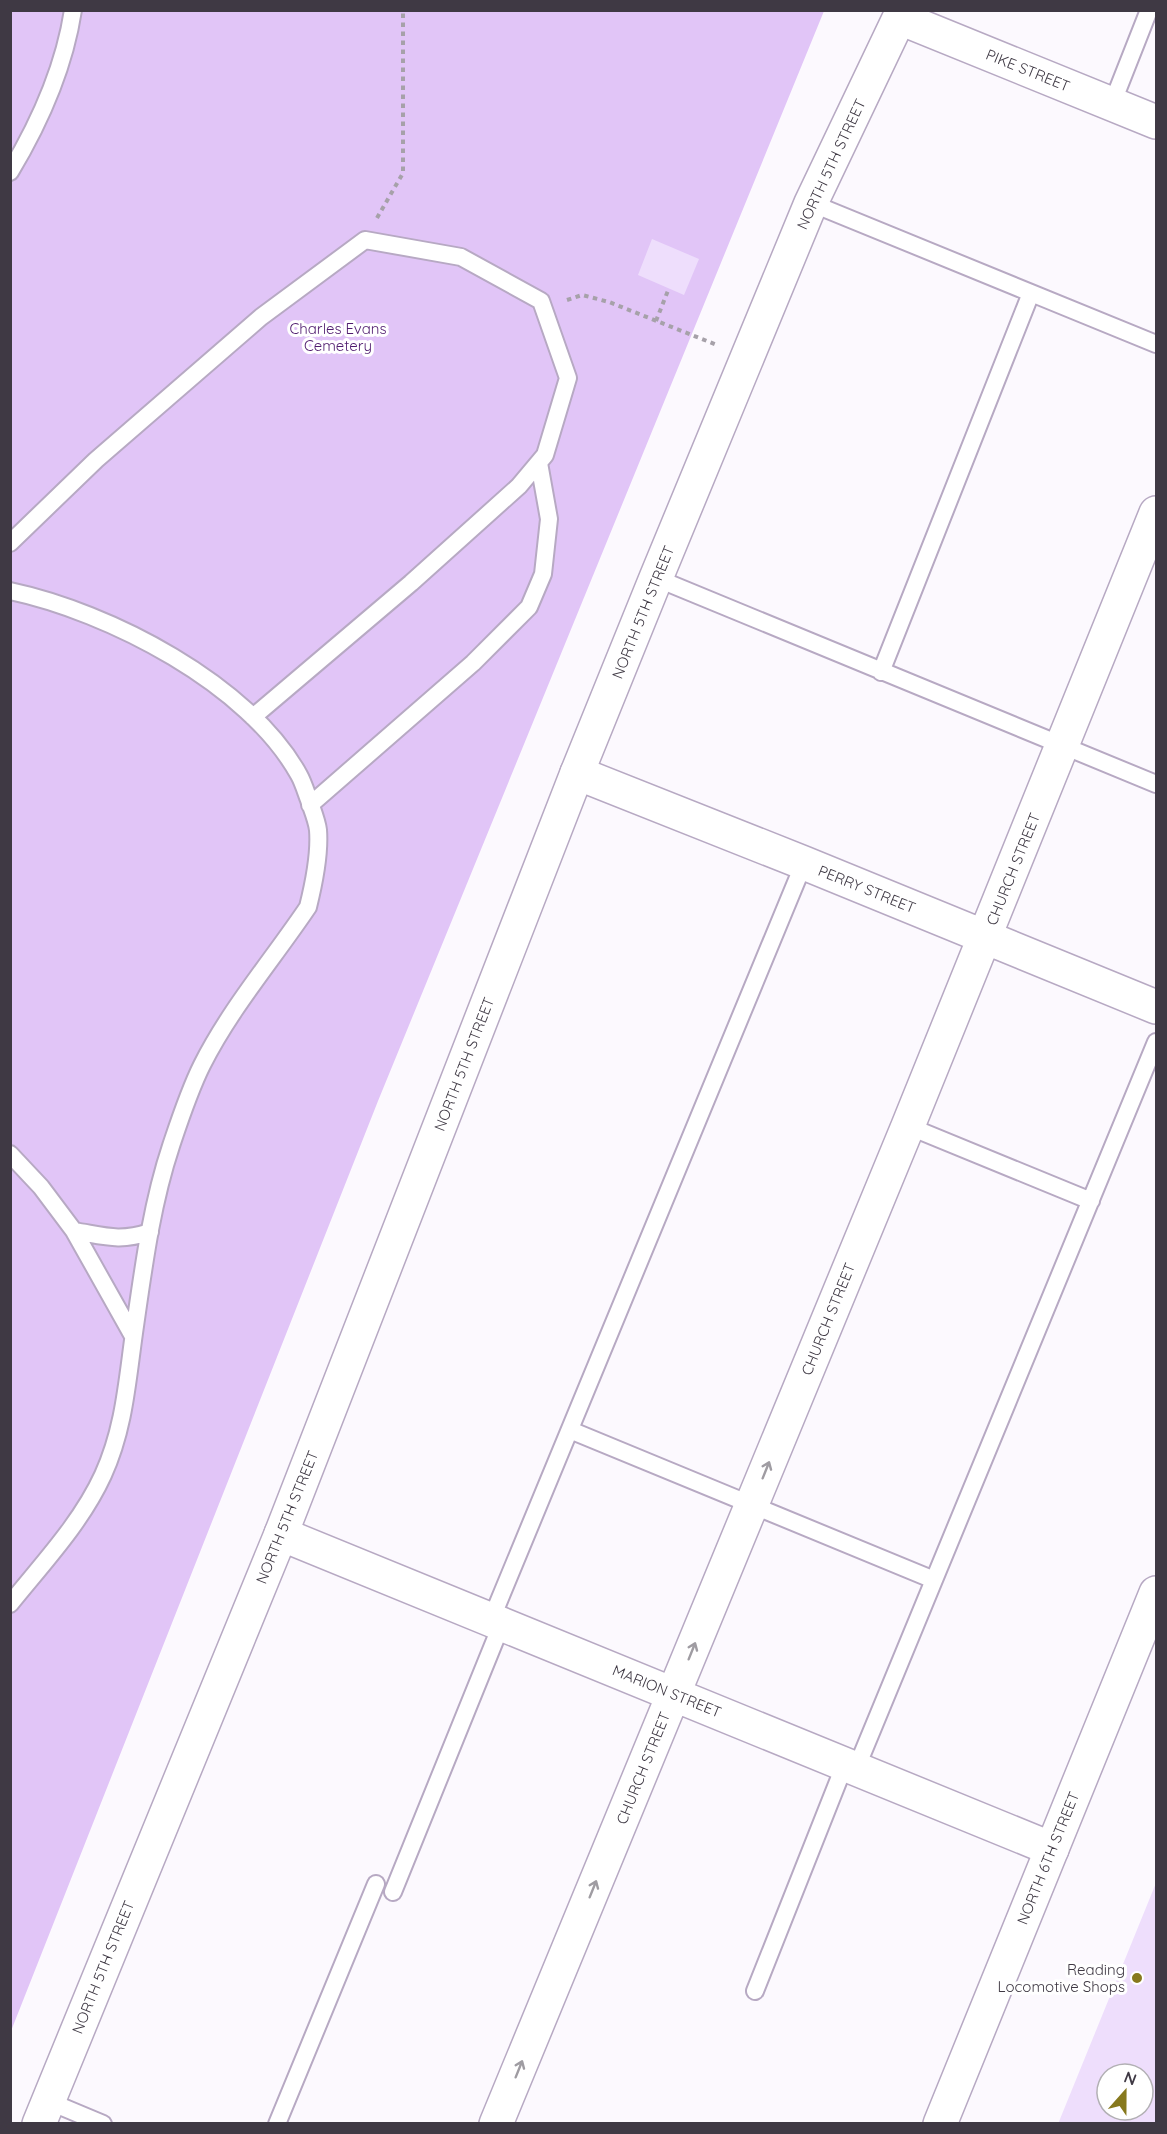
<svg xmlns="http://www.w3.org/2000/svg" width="1167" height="2134" font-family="Quicksand,sans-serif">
  <rect width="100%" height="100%" fill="#fcf9fe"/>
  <!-- green -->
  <path fill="#e1c5f7" d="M11,11H824L378,1101L11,2031Z"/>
  <!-- building -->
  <path fill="#eedefc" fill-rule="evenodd" d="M652,239L699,259L684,295L638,275Z
    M1156,1883V2124H1058ZM1107,2074H1143V2110H1107Z"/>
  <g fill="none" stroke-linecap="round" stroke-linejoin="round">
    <!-- service casing -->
    <g stroke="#b7a9c3" stroke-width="20">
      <path id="service" d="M1112,104L1149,10
        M10,172C40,122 64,69 73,10
        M811,203L1156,344
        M10,543L96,460L261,317L365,240L461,257L541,301L568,378L545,455L519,486L411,583L253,717
        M656,578L1156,784
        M10,591C109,612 249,684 299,775C303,782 306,792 309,800C312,809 317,821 318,830C320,855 314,883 308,907C273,959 230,1009 202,1065C189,1091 180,1119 171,1146C151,1206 143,1271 134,1333C127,1383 124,1429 103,1475C81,1523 43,1563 10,1604
        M881,672L1031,293
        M310,805L473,663L529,607L543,574L549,519L539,463
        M908,1126L1091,1201
        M10,1154L41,1187L74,1231L133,1336
        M74,1231C105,1236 119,1242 150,1232
        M570,1430L934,1580
        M491,1620L804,863
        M856,1769L1156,1042
        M393,1892L502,1623
        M755,1991L845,1764
        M48,2101L103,2124
        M277,2124L376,1884"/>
    </g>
    <!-- minor casing -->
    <g stroke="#b7a9c3" stroke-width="36">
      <path id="minor" d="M900,18L1156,122
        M577,773L804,863L1156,1007
        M281,1534L1052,1849
        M496,2124L908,1126L1156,513"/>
    </g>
    <!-- tertiary casing -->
    <g stroke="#b7a9c3" stroke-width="36">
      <path id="tertiary" d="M940,2124L1156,1593"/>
    </g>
    <!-- primary casing -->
    <g stroke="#b7a9c3" stroke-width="36">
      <path id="primary" d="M39,2124L281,1534L577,773L656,578L811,203L903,10"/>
    </g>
    <!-- path -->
    <path stroke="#a6a1a9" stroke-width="4" stroke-dasharray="4.5 4.5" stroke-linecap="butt" d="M377,218L403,173V10
      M567,300L582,295L609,302L717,345
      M656,321L669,288"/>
    <!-- service -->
    <use href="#service" stroke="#fff" stroke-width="16"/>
    <!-- minor -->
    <use href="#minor" stroke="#fff" stroke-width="33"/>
    <!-- tertiary -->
    <use href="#tertiary" stroke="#fff" stroke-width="33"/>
    <!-- primary -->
    <use href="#primary" stroke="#fff" stroke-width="33"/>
  </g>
  <!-- one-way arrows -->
  <defs><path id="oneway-shaft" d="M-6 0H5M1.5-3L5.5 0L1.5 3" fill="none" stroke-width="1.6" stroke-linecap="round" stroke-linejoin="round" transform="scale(1.5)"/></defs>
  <g stroke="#9f9ca2">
    <use href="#oneway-shaft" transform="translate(766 1470) rotate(-68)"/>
    <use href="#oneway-shaft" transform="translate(692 1651) rotate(-68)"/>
    <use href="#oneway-shaft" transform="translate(593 1889) rotate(-68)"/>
    <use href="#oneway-shaft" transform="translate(519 2069) rotate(-68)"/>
  </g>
  <!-- markers -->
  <circle fill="#87791d" stroke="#fff" stroke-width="2" cx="1137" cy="1978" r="6"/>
  <g text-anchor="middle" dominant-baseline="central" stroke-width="6" stroke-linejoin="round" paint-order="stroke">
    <!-- street labels -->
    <g font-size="15" fill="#3f3944" stroke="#fff">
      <text transform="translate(1028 70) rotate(22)">PIKE STREET</text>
      <text transform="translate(831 164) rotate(-65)">NORTH 5TH STREET</text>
      <text transform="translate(643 612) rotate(-68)">NORTH 5TH STREET</text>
      <text transform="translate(1013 869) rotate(-68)">CHURCH STREET</text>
      <text transform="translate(867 889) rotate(22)">PERRY STREET</text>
      <text transform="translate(464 1064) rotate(-69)">NORTH 5TH STREET</text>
      <text transform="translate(828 1319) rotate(-68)">CHURCH STREET</text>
      <text transform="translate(287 1517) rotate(-68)">NORTH 5TH STREET</text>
      <text transform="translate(667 1691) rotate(22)">MARION STREET</text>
      <text transform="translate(643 1768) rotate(-68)">CHURCH STREET</text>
      <text transform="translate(1048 1858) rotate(-68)">NORTH 6TH STREET</text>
      <text transform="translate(103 1967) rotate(-68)">NORTH 5TH STREET</text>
    </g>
    <!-- park labels -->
    <g font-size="15" fill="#4f1b6e" stroke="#fff">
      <text x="338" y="328">Charles Evans<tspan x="338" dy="17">Cemetery</tspan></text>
    </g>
    <!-- poi labels -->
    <g font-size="15" fill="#3f3944" stroke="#fff" text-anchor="end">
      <text x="1125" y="1969">Reading<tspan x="1125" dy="17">Locomotive Shops</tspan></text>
    </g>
  </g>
  <!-- border -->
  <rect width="1167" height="2134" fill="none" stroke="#3f3944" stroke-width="24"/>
  <!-- north arrow -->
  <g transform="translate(1125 2092) rotate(21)"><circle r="28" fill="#ffffff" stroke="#b2b0b4" stroke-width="1.5"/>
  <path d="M0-4.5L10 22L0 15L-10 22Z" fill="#87791d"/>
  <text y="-9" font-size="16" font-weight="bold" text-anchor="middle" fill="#3f3944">N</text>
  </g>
</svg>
